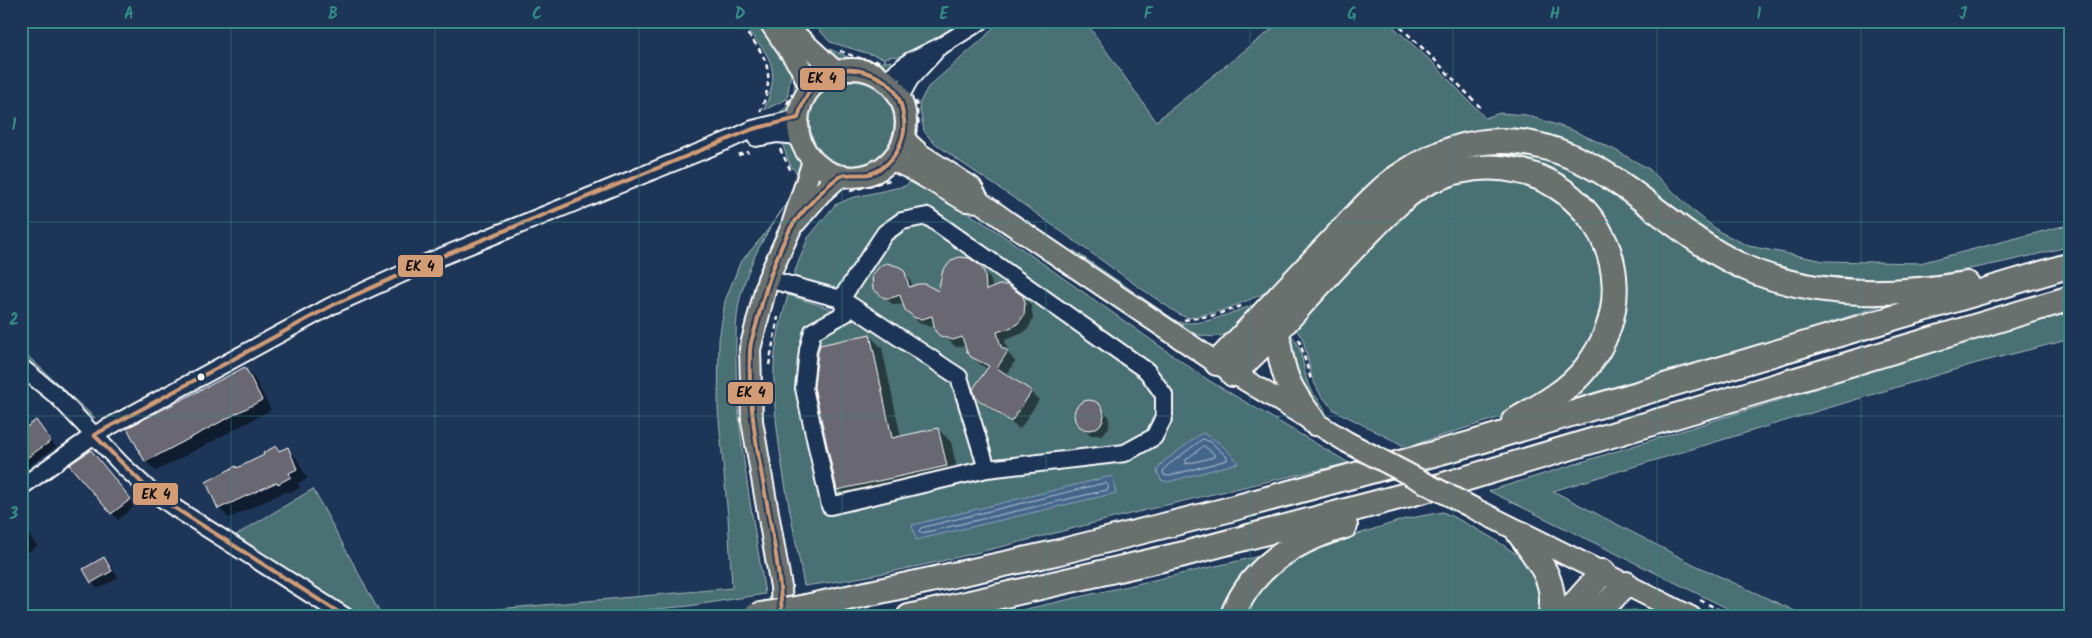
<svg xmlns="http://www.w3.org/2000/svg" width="2092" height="638" font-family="Kalam,sans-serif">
  <rect width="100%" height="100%" fill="#1d3557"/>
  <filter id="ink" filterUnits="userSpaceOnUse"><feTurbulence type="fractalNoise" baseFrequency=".02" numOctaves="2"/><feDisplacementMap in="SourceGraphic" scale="10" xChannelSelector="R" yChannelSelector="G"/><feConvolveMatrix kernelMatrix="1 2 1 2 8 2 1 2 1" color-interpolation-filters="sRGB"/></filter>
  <g filter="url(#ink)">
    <!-- green -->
    <path fill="#486f73" stroke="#a4b7b9" d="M739,21H759L795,69L791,72L787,99L764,110C783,66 769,54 739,21Z
      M811,21H868L871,26L879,21H967L901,58L894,56L883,58L830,42Z
      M999,21H1085L1156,121L1282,21H1387L1433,63L1485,118L1500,113L1526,115L1572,130L1613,149L1649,169L1696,213L1720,232L1749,246L1824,261L1920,263L2071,224V246C2003,263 1940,278 1870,280C1846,280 1822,280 1798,276C1773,272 1751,259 1729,247C1721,243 1712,240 1705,235C1696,228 1689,219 1680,212C1601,155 1525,98 1426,148L1275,289L1224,310L1189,318L1180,315L1136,285L1027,207L962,163L932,141L924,131L919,104L928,87L984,38Z
      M830,49C850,59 869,66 891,61L894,66L888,69L867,66L838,64L822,56Z
      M798,75C802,96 800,109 778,118L777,114C792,105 796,95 794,78Z
      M810 123a42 42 0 1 1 84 0a42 42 0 1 1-84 0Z
      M781,140L797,150L803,169L800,177L790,165Z
      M1479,150L1556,155L1624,197L1673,239L1711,264L1749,281L1895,301L1814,328L1562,402L1612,339L1599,223L1492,163L1403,183Z
      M1489,175L1535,184L1576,214L1602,263L1605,299L1596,338L1574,375L1507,415L1406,447L1334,410L1320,394L1312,378L1303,339L1294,327L1388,226L1416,203L1438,187Z
      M914,179L995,230L1208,380L1349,463C1283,478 1216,493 1150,509C1035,537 922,571 804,586C792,517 772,435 774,366C775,341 782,318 788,295L838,311L840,291L793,276L808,238L835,205L851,198L905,186Z
      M785,206C764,236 751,258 741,294C735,316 736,339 736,362C737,440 753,517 765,594L689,606L570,617H446L487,610L732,588L728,517L718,409L719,340L725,301L740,263L763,236Z
      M1073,250L1178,322C1205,327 1231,312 1256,304L1262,311C1233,333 1221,345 1184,330L1080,261Z
      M2071,311V339L1977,363L1553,491L1695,565L1808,617H1745L1489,491L2007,329Z
      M1289,333C1305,346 1301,370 1310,388C1315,397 1325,405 1326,415L1297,389Z
      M21,350L95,418L88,417L21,359Z
      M313,489L382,617H363L231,538Z
      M1443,512C1477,528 1509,546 1537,571L1543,617H1239L1263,577L1318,547L1405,519Z
      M1273,553L1224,617H991Z
      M1635,610L1649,617H1609L1624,611Z"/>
    <!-- water -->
    <path fill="#45668b" stroke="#8fa3b9" d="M1202,433C1216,439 1229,450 1238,463L1168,482L1161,480L1157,471L1163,462Z
      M1112,476L1116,493L916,540L912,525Z"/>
    <!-- shadow -->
    <path fill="#0007" d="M1095,21H1112L1102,28Z
      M894,265L908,277L914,287L939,293L982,269L990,278L993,289L1022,297L1031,305L1033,318L1028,329L1023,333L1005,340L1008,353L1015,361L1006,375L1031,392L1039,400L1020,429L986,406L977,397L988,369L981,365L972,356L966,346L956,347L937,330L935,325L931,327L919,323L906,309L904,304L894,305L883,297L881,266Z
      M869,335L882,348L901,437L938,429L951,442L959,479L851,502L838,489Z
      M245,369L255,379L271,410L156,471L146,462L129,429Z
      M1083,402H1094L1109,416V427L1102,435H1091L1076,421V410Z
      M38,425L56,447L21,472V437Z
      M276,448L280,452L287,449L297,459L307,479L298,483L300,488L289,493L287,491L229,518L219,508L207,483L265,456Z
      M96,457L136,505L118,520L71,465Z
      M21,524L37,546L21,557Z
      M104,559L110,565L118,578L98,589L92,583L85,570Z"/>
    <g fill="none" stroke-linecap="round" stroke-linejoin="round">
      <!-- shore -->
      <path stroke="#b5c2d1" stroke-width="1" d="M1203,439L1211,442L1227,457V460L1169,476L1164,475L1163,471L1167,466Z
        M1204,446L1214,454V457L1186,464V460Z
        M1106,483L1109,487L1107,490L922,533L919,531L921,528Z"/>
    </g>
    <!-- building -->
    <path fill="#696872" stroke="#fff" d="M959,257L969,258L981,266L985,274L986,290L999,285H1007L1023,296L1025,302L1024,315L1020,321L1015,326L997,332L1001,347L1008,351L997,368L1032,391L1011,422L976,398L973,389L989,366L971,357L967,352L962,337L953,340L940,336L935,331L932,316L922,319L915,318L905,310L900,295L891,298H884L873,289L872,275L881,265L887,263L900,267L905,272L909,287L918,284H925L938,291L943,270L952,260Z
      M870,334L892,438L938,428L947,466L837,490L814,387L818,352L820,345Z
      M245,367L262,400L145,462L127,428Z
      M1074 415a15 15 0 1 1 30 0a15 15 0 1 1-30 0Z
      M36,420L51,441L21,462V431Z
      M276,446L279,451L288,447L297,469L289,473L291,477L278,484L277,482L218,509L206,482L236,466L237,468L264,455L263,453Z
      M91,450L131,499L111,514L69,465Z
      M104,557L112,571L91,583L83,569Z"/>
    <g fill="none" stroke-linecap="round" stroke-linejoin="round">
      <!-- minor casing -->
      <g stroke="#fff" stroke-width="20">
        <path id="minor" d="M886,80L910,61L941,46L981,21
          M900,97L910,79L934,53
          M756,138L777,134L799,136
          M927,216L1147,371L1164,395V417L1154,437L1125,453L987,469L830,506L804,388L808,350L813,331L846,313L841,299L885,233L902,221Z
          M768,279L841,299L959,377L987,469
          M21,367L58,397L123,466L146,487L175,508L346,617
          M21,487L94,435L331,306L433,260L729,140L753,129L798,118"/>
      </g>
      <!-- major casing -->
      <g stroke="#fff" stroke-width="24">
        <path id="major" d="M769,21L801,68L810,88
          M781,21L835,71
          M798 123a54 54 0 1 1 108 0a54 54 0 1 1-108 0Z
          M904,139L920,154L971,187L980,202L1008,222L1217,363L1347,442
          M892,160L911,169L966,201L980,202
          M796,222L821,193L840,176
          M1475,509L1691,617
          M782,617L781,587L752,421L750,349L768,279L791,228L813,161"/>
      </g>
      <!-- highway casing -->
      <g stroke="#fff" stroke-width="28">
        <path id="highway" d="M1217,363L1364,207C1376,195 1389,182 1404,173C1484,121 1555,137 1628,189C1671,220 1708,254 1758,273C1826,298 1896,295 1967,284
          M1233,374L1277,331
          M1315,423C1288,388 1282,376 1277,331C1308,297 1339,262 1372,229C1390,211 1407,192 1430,181C1555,124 1670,260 1586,368C1567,392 1540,406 1514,421
          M1519,533C1538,559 1559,583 1550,617
          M806,607L1055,553L1223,511L1470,444L2071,265
          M909,617L1184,554L1444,485L2071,298
          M1232,617C1251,567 1295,540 1345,526
          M1563,617L1603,572
          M1594,617L1626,584"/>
      </g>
      <!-- path -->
      <path stroke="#fff" stroke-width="2.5" stroke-dasharray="5 4" stroke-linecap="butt" d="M735,21C765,51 778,70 760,112
        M1394,21L1432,57L1483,110
        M840,51C854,56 871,64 885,60
        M916,101L919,128
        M787,104L792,94
        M780,149L791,171
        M738,155L749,152
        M850,191L890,180
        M1184,320L1215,315L1244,305
        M1299,339L1311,380
        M769,365L778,317
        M1700,600L1733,617"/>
      <!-- minor -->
      <use href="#minor" stroke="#1d3557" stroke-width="16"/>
      <!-- major -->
      <use href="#major" stroke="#6a706d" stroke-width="20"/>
      <!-- highway -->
      <use href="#highway" stroke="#6a706d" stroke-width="24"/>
      <!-- major-bridge casing -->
      <g stroke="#fff" stroke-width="24" stroke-linecap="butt">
        <path id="major-bridge" d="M1347,442L1475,509"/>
      </g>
      <!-- highway-bridge casing -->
      <g stroke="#fff" stroke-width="28" stroke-linecap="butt">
        <path id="highway-bridge" d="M755,616L806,607"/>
      </g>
      <!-- major-bridge -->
      <use href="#major-bridge" stroke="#6a706d" stroke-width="20"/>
      <!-- highway-bridge -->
      <use href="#highway-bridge" stroke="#6a706d" stroke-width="24"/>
      <!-- bus-1 casing -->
      <g stroke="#1d3557" stroke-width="8">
        <path id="bus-1" d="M346,617L175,508L146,487L94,435L331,306L433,260L753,129L798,118C809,74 843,57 883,80C895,87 901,101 903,114C909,138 893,167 869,174C860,176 847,172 839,177C827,184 797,217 790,229C774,259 765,290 757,322C755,331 750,341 750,351C746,441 779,527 782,617"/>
      </g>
      <!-- bus-1 -->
      <use href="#bus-1" stroke="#d39c74" stroke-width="4"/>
    </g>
  </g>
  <!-- grid -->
  <path fill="none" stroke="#338b84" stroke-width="1" stroke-opacity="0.55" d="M231,21V617M435,21V617M639,21V617M842,21V617M1046,21V617M1250,21V617M1453,21V617M1657,21V617M1861,21V617M21,222H2071M21,416H2071"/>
  <!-- markers -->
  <circle fill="#fff" stroke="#1d3557" stroke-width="2" cx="201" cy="377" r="4.5"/>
  <g stroke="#1d3557" stroke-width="2">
    <rect x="799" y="67" width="47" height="24" rx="5" fill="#d39c74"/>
    <rect x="397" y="254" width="47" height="24" rx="5" fill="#d39c74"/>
    <rect x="727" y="381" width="47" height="24" rx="5" fill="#d39c74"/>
    <rect x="132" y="482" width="47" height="24" rx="5" fill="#d39c74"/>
  </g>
  <g font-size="14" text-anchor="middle" font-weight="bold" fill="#111">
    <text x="822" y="83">EK 4</text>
    <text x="420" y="271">EK 4</text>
    <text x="751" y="397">EK 4</text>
    <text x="156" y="499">EK 4</text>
  </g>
  <!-- margin -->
  <rect width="2092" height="638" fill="none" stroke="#1d3557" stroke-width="55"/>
  <rect x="28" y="28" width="2036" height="582" fill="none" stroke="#338b84" stroke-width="2"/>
  <g font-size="16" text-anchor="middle" font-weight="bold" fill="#338b84">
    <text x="129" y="19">A</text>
    <text x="333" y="19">B</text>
    <text x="537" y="19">C</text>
    <text x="740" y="19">D</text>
    <text x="944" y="19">E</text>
    <text x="1148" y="19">F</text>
    <text x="1352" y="19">G</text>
    <text x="1555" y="19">H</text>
    <text x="1759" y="19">I</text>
    <text x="1963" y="19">J</text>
    <text x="14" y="130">1</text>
    <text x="14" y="325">2</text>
    <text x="14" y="519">3</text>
  </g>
</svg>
